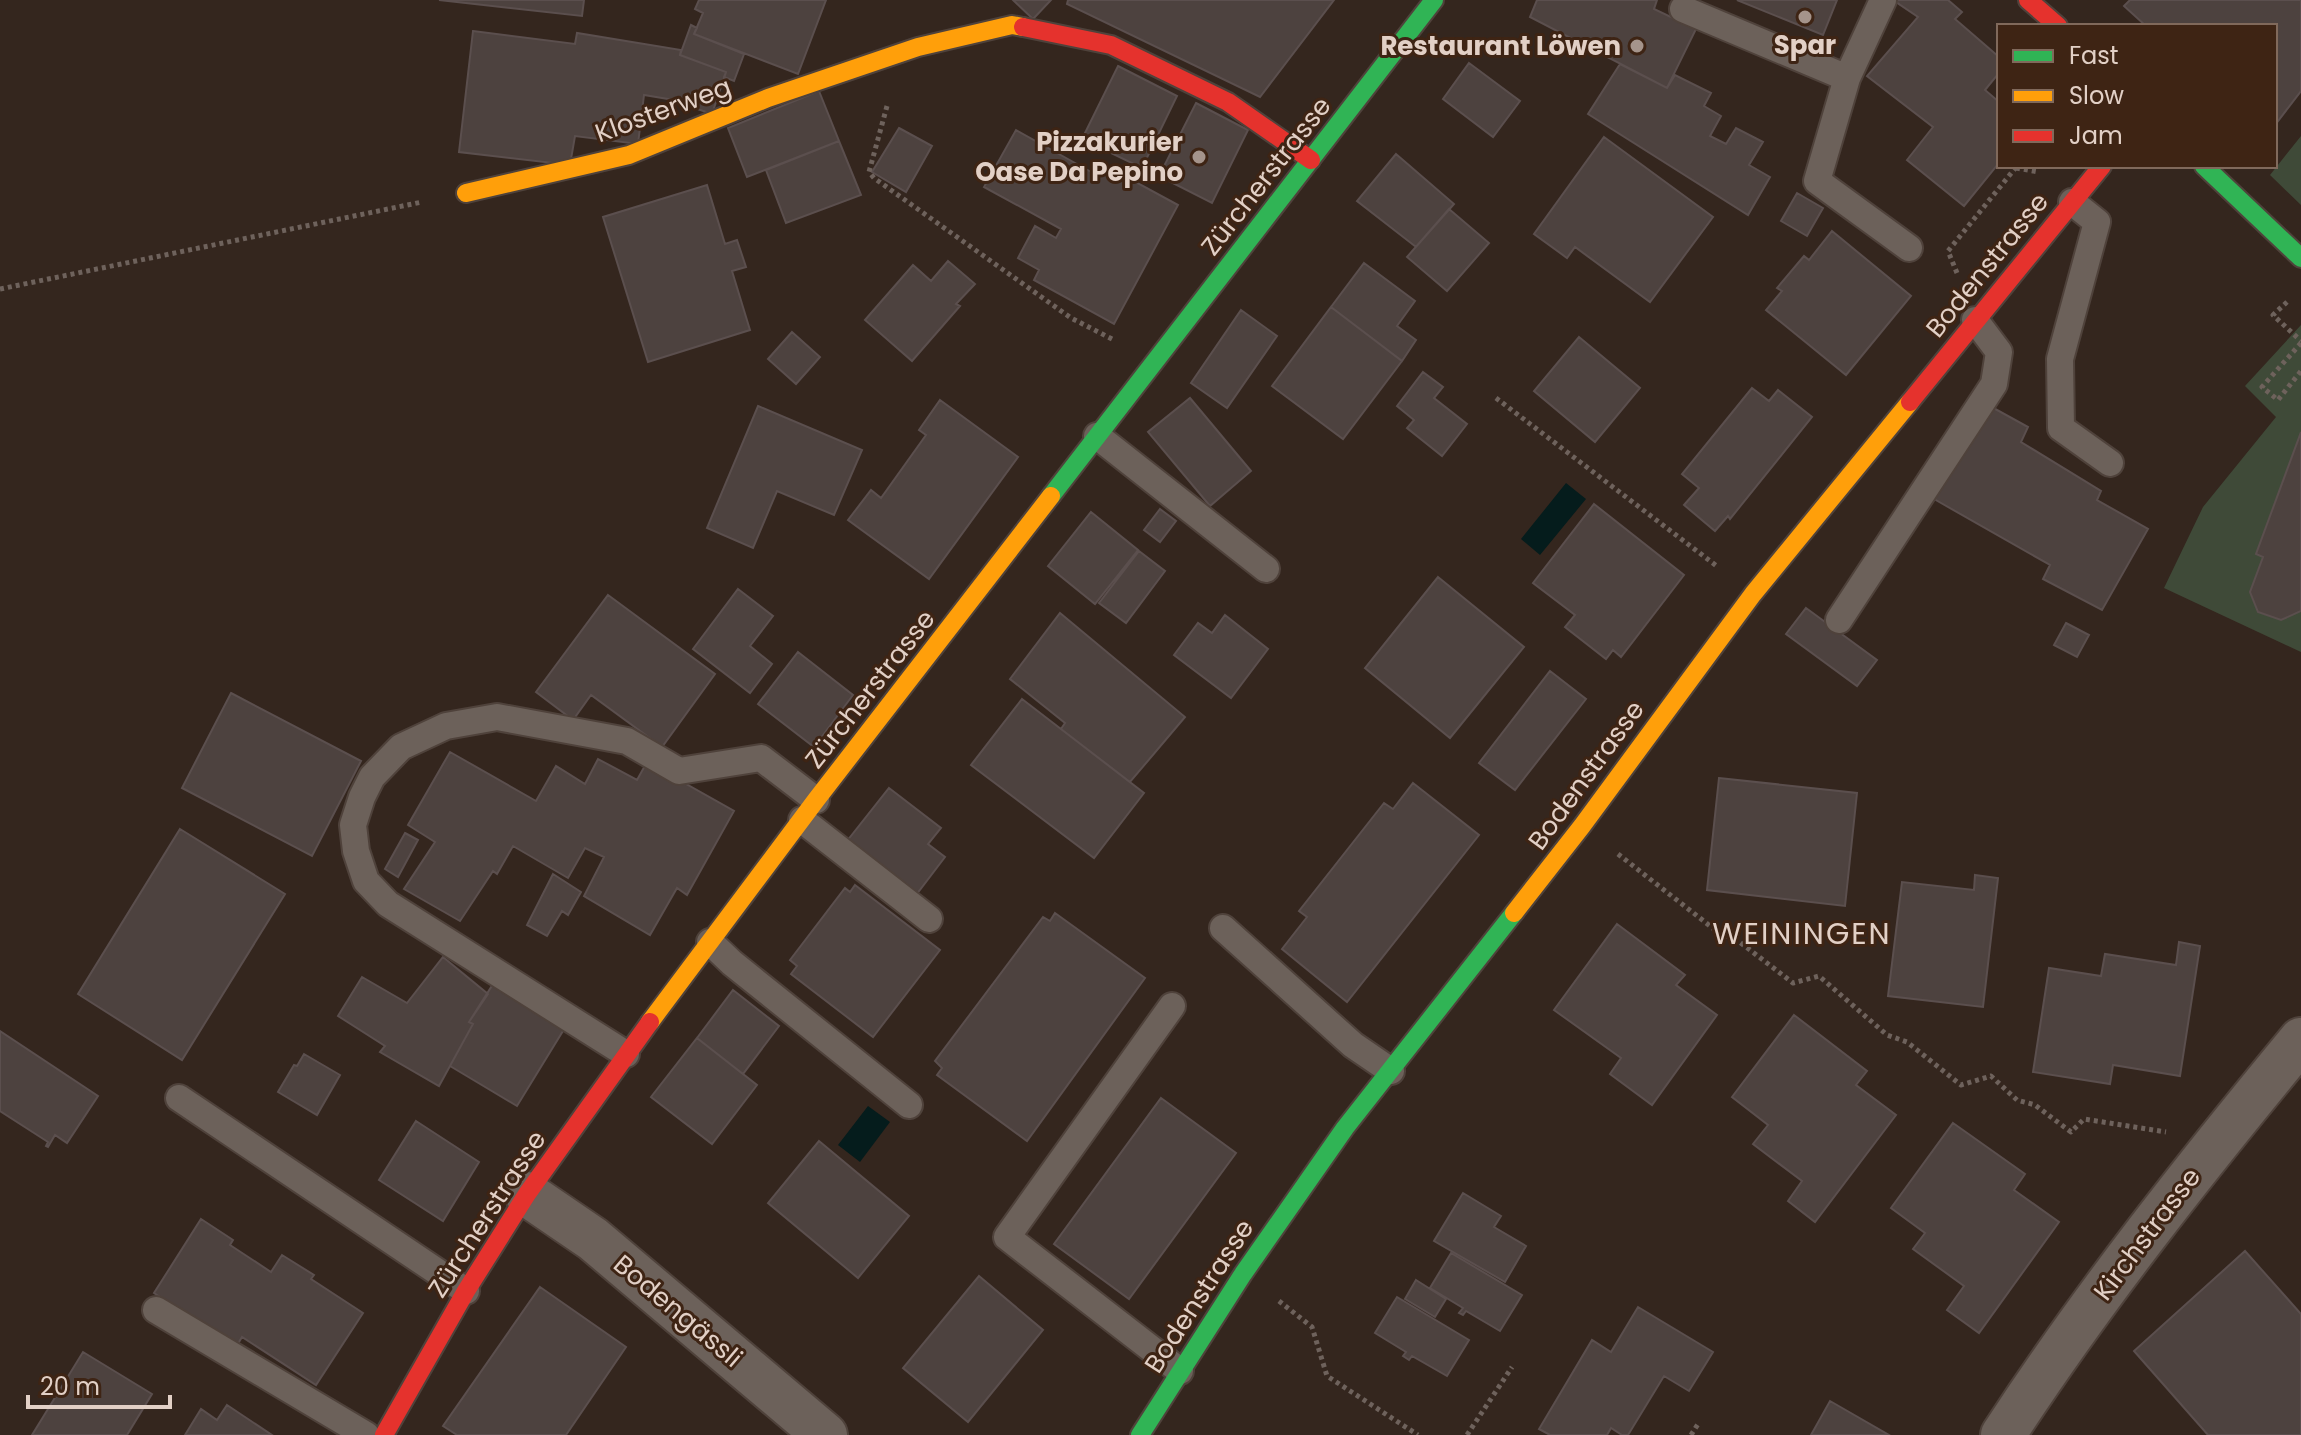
<svg xmlns="http://www.w3.org/2000/svg" width="2301" height="1435" font-family="Poppins,sans-serif">
  <rect width="100%" height="100%" fill="#34261e"/>
  <!-- green -->
  <path fill="#3f4a38" d="M2301,136V205L2270,175Z
    M2301,325V652L2164,588L2203,507L2276,417L2245,386Z"/>
  <!-- water -->
  <path fill="#051c1c" d="M1566,483L1586,499L1540,555L1521,539Z
    M868,1106L890,1122L860,1162L838,1145Z"/>
  <!-- building -->
  <path fill="#4d423f" stroke="#5b4f4e" stroke-width="2" d="M439,0H584L582,16Z
    M699,0H826L798,74L694,34L703,13L695,9Z
    M1013,0H1051L1033,19Z
    M1068,0H1334L1260,97L1067,4Z
    M1537,0H1657L1654,9L1696,29L1667,88L1530,17Z
    M1737,0H1837L1823,35Z
    M1898,0H1948L1962,12L1955,19L1999,57V73L1985,90L1999,102V163L1964,206L1907,160L1933,127L1867,76L1918,17L1896,2Z
    M2130,0H2301V91L2275,125V26H2146L2124,6Z
    M691,25L697,28L694,34L744,54L734,81L724,77L726,72L680,55Z
    M473,31L575,44L577,33L681,50L680,55L726,72L712,114L668,99L644,95L638,144L575,136L570,165L459,152Z
    M1469,63L1520,101L1493,137L1443,99Z
    M1620,64L1667,88L1675,75L1711,93L1704,106L1721,116L1710,136L1726,144L1736,128L1763,142L1749,165L1770,177L1748,215L1588,114Z
    M1118,66L1177,96L1142,168L1082,139Z
    M819,91L839,141L747,177L728,128Z
    M1196,103L1248,130L1212,203L1159,176Z
    M899,128L932,146L906,192L872,172Z
    M1016,130L1093,173L1099,162L1178,205L1114,324L1034,280L1039,270L1018,258L1035,226L1056,238L1061,229L984,187Z
    M1604,137L1713,217L1650,302L1575,247L1567,258L1534,234Z
    M839,141L861,195L786,223L766,170Z
    M1396,154L1454,204L1416,247L1357,201Z
    M707,185L725,244L737,240L746,267L732,271L750,330L648,362L603,217Z
    M1797,193L1823,208L1807,236L1781,221Z
    M1449,209L1489,243L1447,291L1407,257Z
    M1832,231L1911,296L1846,375L1766,310L1782,291L1777,288L1804,256L1809,260Z
    M948,261L975,284L956,304L960,306L912,361L865,320L913,265L931,281Z
    M1364,263L1415,301L1397,326L1416,340L1402,361L1331,307Z
    M1331,307L1402,361L1343,439L1272,386Z
    M1241,310L1277,336L1227,408L1191,383Z
    M792,332L820,357L796,384L768,359Z
    M1579,337L1640,388L1595,442L1534,391Z
    M1423,372L1443,387L1434,398L1467,424L1442,456L1407,428L1414,420L1397,406Z
    M1752,388L1769,401L1778,390L1812,417L1730,519L1728,516L1715,531L1684,505L1699,488L1682,474Z
    M1190,398L1251,471L1210,506L1148,432Z
    M940,400L1018,457L929,579L848,520L871,490L881,498L926,435L919,430Z
    M1988,405L2028,427L2021,442L2101,491L2097,500L2148,529L2102,610L2043,579L2050,565L1934,499Z
    M758,406L862,450L834,515L777,491L753,548L707,528Z
    M2301,432V611L2281,620L2258,612L2250,592L2263,557L2256,554Z
    M1594,504L1684,575L1621,657L1613,650L1606,659L1565,627L1575,615L1533,583Z
    M1160,509L1176,521L1160,542L1144,530Z
    M1091,512L1138,550L1095,604L1048,566Z
    M1139,551L1165,571L1126,623L1099,603Z
    M1438,577L1524,647L1450,738L1365,668Z
    M738,589L773,616L750,646L772,664L750,693L693,649Z
    M608,595L715,674L662,747L591,695L573,720L536,692Z
    M1806,608L1877,660L1857,686L1786,634Z
    M1060,613L1185,717L1130,782L1061,729L1065,723L1010,679Z
    M1225,615L1268,649L1231,698L1174,655L1198,623L1212,633Z
    M2066,623L2089,635L2077,657L2054,645Z
    M798,652L853,695L814,747L758,704Z
    M1550,671L1586,699L1515,790L1479,763Z
    M231,693L361,761L312,856L182,788Z
    M1022,699L1144,793L1094,858L971,765Z
    M450,752L536,801L556,766L585,784L598,759L637,780L647,762L734,811L687,895L677,888L650,935L584,896L604,857L585,848L568,878L513,846L497,874L493,871L460,921L404,889L435,842L408,825Z
    M1719,778L1857,793L1845,906L1707,890Z
    M1413,783L1479,835L1347,1002L1282,949L1307,917L1299,911L1384,803L1393,809Z
    M889,788L941,828L928,844L945,857L916,895L847,841Z
    M180,829L285,894L182,1060L78,994Z
    M405,833L418,840L398,877L385,869Z
    M553,874L581,892L568,915L562,911L547,936L527,925Z
    M1975,875L1998,878L1983,1007L1888,996L1902,882L1974,890Z
    M855,885L940,950L873,1037L791,974L797,966L790,960L845,888L850,892Z
    M1055,913L1145,978L1027,1141L937,1075L942,1068L935,1061L1043,917L1050,921Z
    M1617,924L1685,975L1676,985L1717,1015L1652,1105L1610,1074L1621,1058L1554,1010Z
    M2179,942L2200,946L2180,1076L2113,1065L2110,1084L2033,1072L2049,968L2101,976L2105,954L2176,965Z
    M443,957L488,994L469,1022L473,1024L439,1086L380,1052L385,1046L338,1016L362,977L407,1003Z
    M495,981L566,1026L517,1106L450,1066L473,1024L469,1022Z
    M733,990L779,1026L743,1074L697,1038Z
    M1794,1015L1867,1071L1856,1085L1896,1115L1815,1222L1788,1201L1802,1181L1753,1144L1768,1125L1732,1097Z
    M0,1031L98,1096L67,1143L55,1135L48,1147L46,1146L48,1142L0,1111Z
    M697,1038L757,1085L712,1144L651,1097Z
    M304,1054L340,1075L317,1115L278,1092L294,1065L297,1066Z
    M1161,1098L1236,1153L1129,1299L1054,1244Z
    M416,1121L479,1162L443,1221L379,1180Z
    M1953,1123L2025,1174L2014,1190L2059,1222L1979,1333L1947,1310L1964,1286L1913,1249L1925,1233L1891,1208Z
    M819,1141L909,1216L858,1278L768,1203Z
    M1463,1193L1501,1216L1494,1227L1526,1246L1505,1282L1434,1241Z
    M201,1219L233,1240L230,1245L271,1272L282,1255L314,1275L311,1279L363,1313L316,1385L242,1337L236,1347L154,1293Z
    M2245,1251L2301,1314V1435H2208L2134,1351Z
    M1451,1253L1522,1295L1500,1331L1466,1311L1463,1315L1459,1313L1463,1308L1430,1288Z
    M979,1276L1043,1330L968,1422L903,1368Z
    M1416,1280L1446,1299L1435,1317L1405,1299Z
    M540,1287L626,1347L566,1435H457L443,1426Z
    M1397,1297L1469,1340L1447,1376L1412,1356L1409,1360L1403,1356L1406,1352L1375,1333Z
    M1638,1307L1713,1352L1689,1391L1664,1376L1628,1435H1622L1611,1428L1607,1435H1550L1539,1429L1592,1340L1611,1352Z
    M83,1352L152,1394L127,1435H32Z
    M1830,1401L1889,1435H1811Z
    M227,1405L272,1435H185L201,1409L217,1420Z"/>
  <g fill="none" stroke-linecap="round" stroke-linejoin="round">
    <!-- lane casing -->
    <g stroke="#4f423b" stroke-width="30">
      <path id="lane" d="M1883,0L1847,78L1817,181L1909,248
        M1683,9L1847,78
        M2072,202L2097,222L2060,359L2061,428L2110,463
        M1097,436L1266,569
        M1839,620L1994,384L1999,352L1975,320
        M802,820L929,919
        M1223,928L1353,1045L1391,1071
        M710,942L732,963L909,1105
        M1172,1006L1007,1237L1180,1371
        M626,1054L388,904L366,881L356,851L353,825L362,797L372,777L401,747L446,726L497,717L627,741L679,771L761,758L816,800
        M179,1098L466,1291
        M156,1310L366,1435"/>
    </g>
    <!-- street casing -->
    <g stroke="#4f423b" stroke-width="48">
      <path id="street" d="M527,1194L593,1239L825,1435
        M2003,1435C2093,1297 2196,1167 2301,1040"/>
    </g>
    <!-- fast casing -->
    <g stroke="#4f423b" stroke-width="22">
      <path id="fast" d="M2204,166L2301,258
        M1051,496L1434,0
        M1140,1435L1243,1274L1345,1128L1514,913"/>
    </g>
    <!-- slow casing -->
    <g stroke="#4f423b" stroke-width="22">
      <path id="slow" d="M466,193L629,155L768,98L918,47L1012,25L1023,27
        M1514,913L1582,826L1753,594L1910,402
        M650,1022L816,800L1051,496"/>
    </g>
    <!-- jam casing -->
    <g stroke="#4f423b" stroke-width="22">
      <path id="jam" d="M2028,0L2058,26
        M1023,27L1111,45L1228,102L1311,160
        M1910,402L2102,166
        M384,1435L466,1291L527,1194L650,1022"/>
    </g>
    <!-- path -->
    <path stroke="#6e625c" stroke-width="5" stroke-dasharray="4 4" stroke-linecap="butt" d="M887,106L869,172L874,178L1071,318L1114,340
      M2016,168L2039,172
      M1957,273L1948,251L2017,166
      M0,289L422,202
      M2287,302L2273,315L2301,341
      M2301,343L2262,387L2278,400L2301,371
      M1496,398L1718,567
      M1618,854L1719,933L1737,940L1793,983L1819,976L1887,1035L1907,1042L1961,1085L1991,1076L2017,1100L2035,1105L2071,1132L2084,1119L2166,1132
      M1279,1301L1312,1327L1327,1376L1418,1435
      M1467,1435L1512,1367
      M1691,1435L1698,1424"/>
    <!-- lane -->
    <use href="#lane" stroke="#6c615a" stroke-width="26"/>
    <!-- street -->
    <use href="#street" stroke="#6c615a" stroke-width="44"/>
    <!-- fast -->
    <use href="#fast" stroke="#30b455" stroke-width="18"/>
    <!-- slow -->
    <use href="#slow" stroke="#ff9f0a" stroke-width="18"/>
    <!-- jam -->
    <use href="#jam" stroke="#e5322d" stroke-width="18"/>
  </g>
  <!-- markers -->
  <g fill="#a5948b" stroke="#3e2414" stroke-width="3">
    <circle cx="1805" cy="17" r="8"/>
    <circle cx="1637" cy="46" r="8"/>
    <circle cx="1199" cy="157" r="8"/>
  </g>
  <g text-anchor="middle" dominant-baseline="central" stroke-width="6" stroke-linejoin="round" paint-order="stroke">
    <!-- poi labels -->
    <g font-size="26" font-weight="bold" fill="#e2d0c6" stroke="#3e2414" text-anchor="end">
      <text x="1805" y="45" text-anchor="middle">Spar</text>
      <text x="1621" y="46">Restaurant Löwen</text>
      <text x="1183" y="142">Pizzakurier<tspan x="1183" dy="30">Oase Da Pepino</tspan></text>
    </g>
    <!-- street labels -->
    <g font-size="26" fill="#e2d0c6" stroke="#3e2414">
      <text transform="translate(663 110) rotate(-20)">Klosterweg</text>
      <text transform="translate(1266 176) rotate(-52)">Zürcherstrasse</text>
      <text transform="translate(1987 265) rotate(-51)">Bodenstrasse</text>
      <text transform="translate(870 689) rotate(-52)">Zürcherstrasse</text>
      <text transform="translate(1586 775) rotate(-54)">Bodenstrasse</text>
      <text transform="translate(487 1214) rotate(-57)">Zürcherstrasse</text>
      <text transform="translate(2147 1234) rotate(-53)">Kirchstrasse</text>
      <text transform="translate(1199 1296) rotate(-57)">Bodenstrasse</text>
      <text transform="translate(678 1311) rotate(40)">Bodengässli</text>
    </g>
    <!-- quarter labels -->
    <g font-size="30" letter-spacing="2" fill="#e2d0c6" stroke="#3e2414">
      <text x="1802" y="933">WEININGEN</text>
    </g>
  </g>
  <!-- legend -->
  <rect x="1997" y="24" width="280" height="144" fill="#3e2414" stroke="#80695b" stroke-width="2"/>
  <rect x="2013" y="50" width="40" height="12" fill="#30b455" stroke="#80695b" stroke-width="2"/>
  <text x="2069" y="64" font-size="24" fill="#e2d0c6">Fast</text>
  <rect x="2013" y="90" width="40" height="12" fill="#ff9f0a" stroke="#80695b" stroke-width="2"/>
  <text x="2069" y="104" font-size="24" fill="#e2d0c6">Slow</text>
  <rect x="2013" y="130" width="40" height="12" fill="#e5322d" stroke="#80695b" stroke-width="2"/>
  <text x="2069" y="144" font-size="24" fill="#e2d0c6">Jam</text>
  <!-- scale -->
  <path d="M28 1395v12h142v-12" fill="none" stroke="#e2d0c6" stroke-width="4"/>
  <text x="40" y="1395" font-size="24" fill="#e2d0c6" stroke="#3e2414" stroke-width="6" paint-order="stroke">20 m</text>
</svg>
